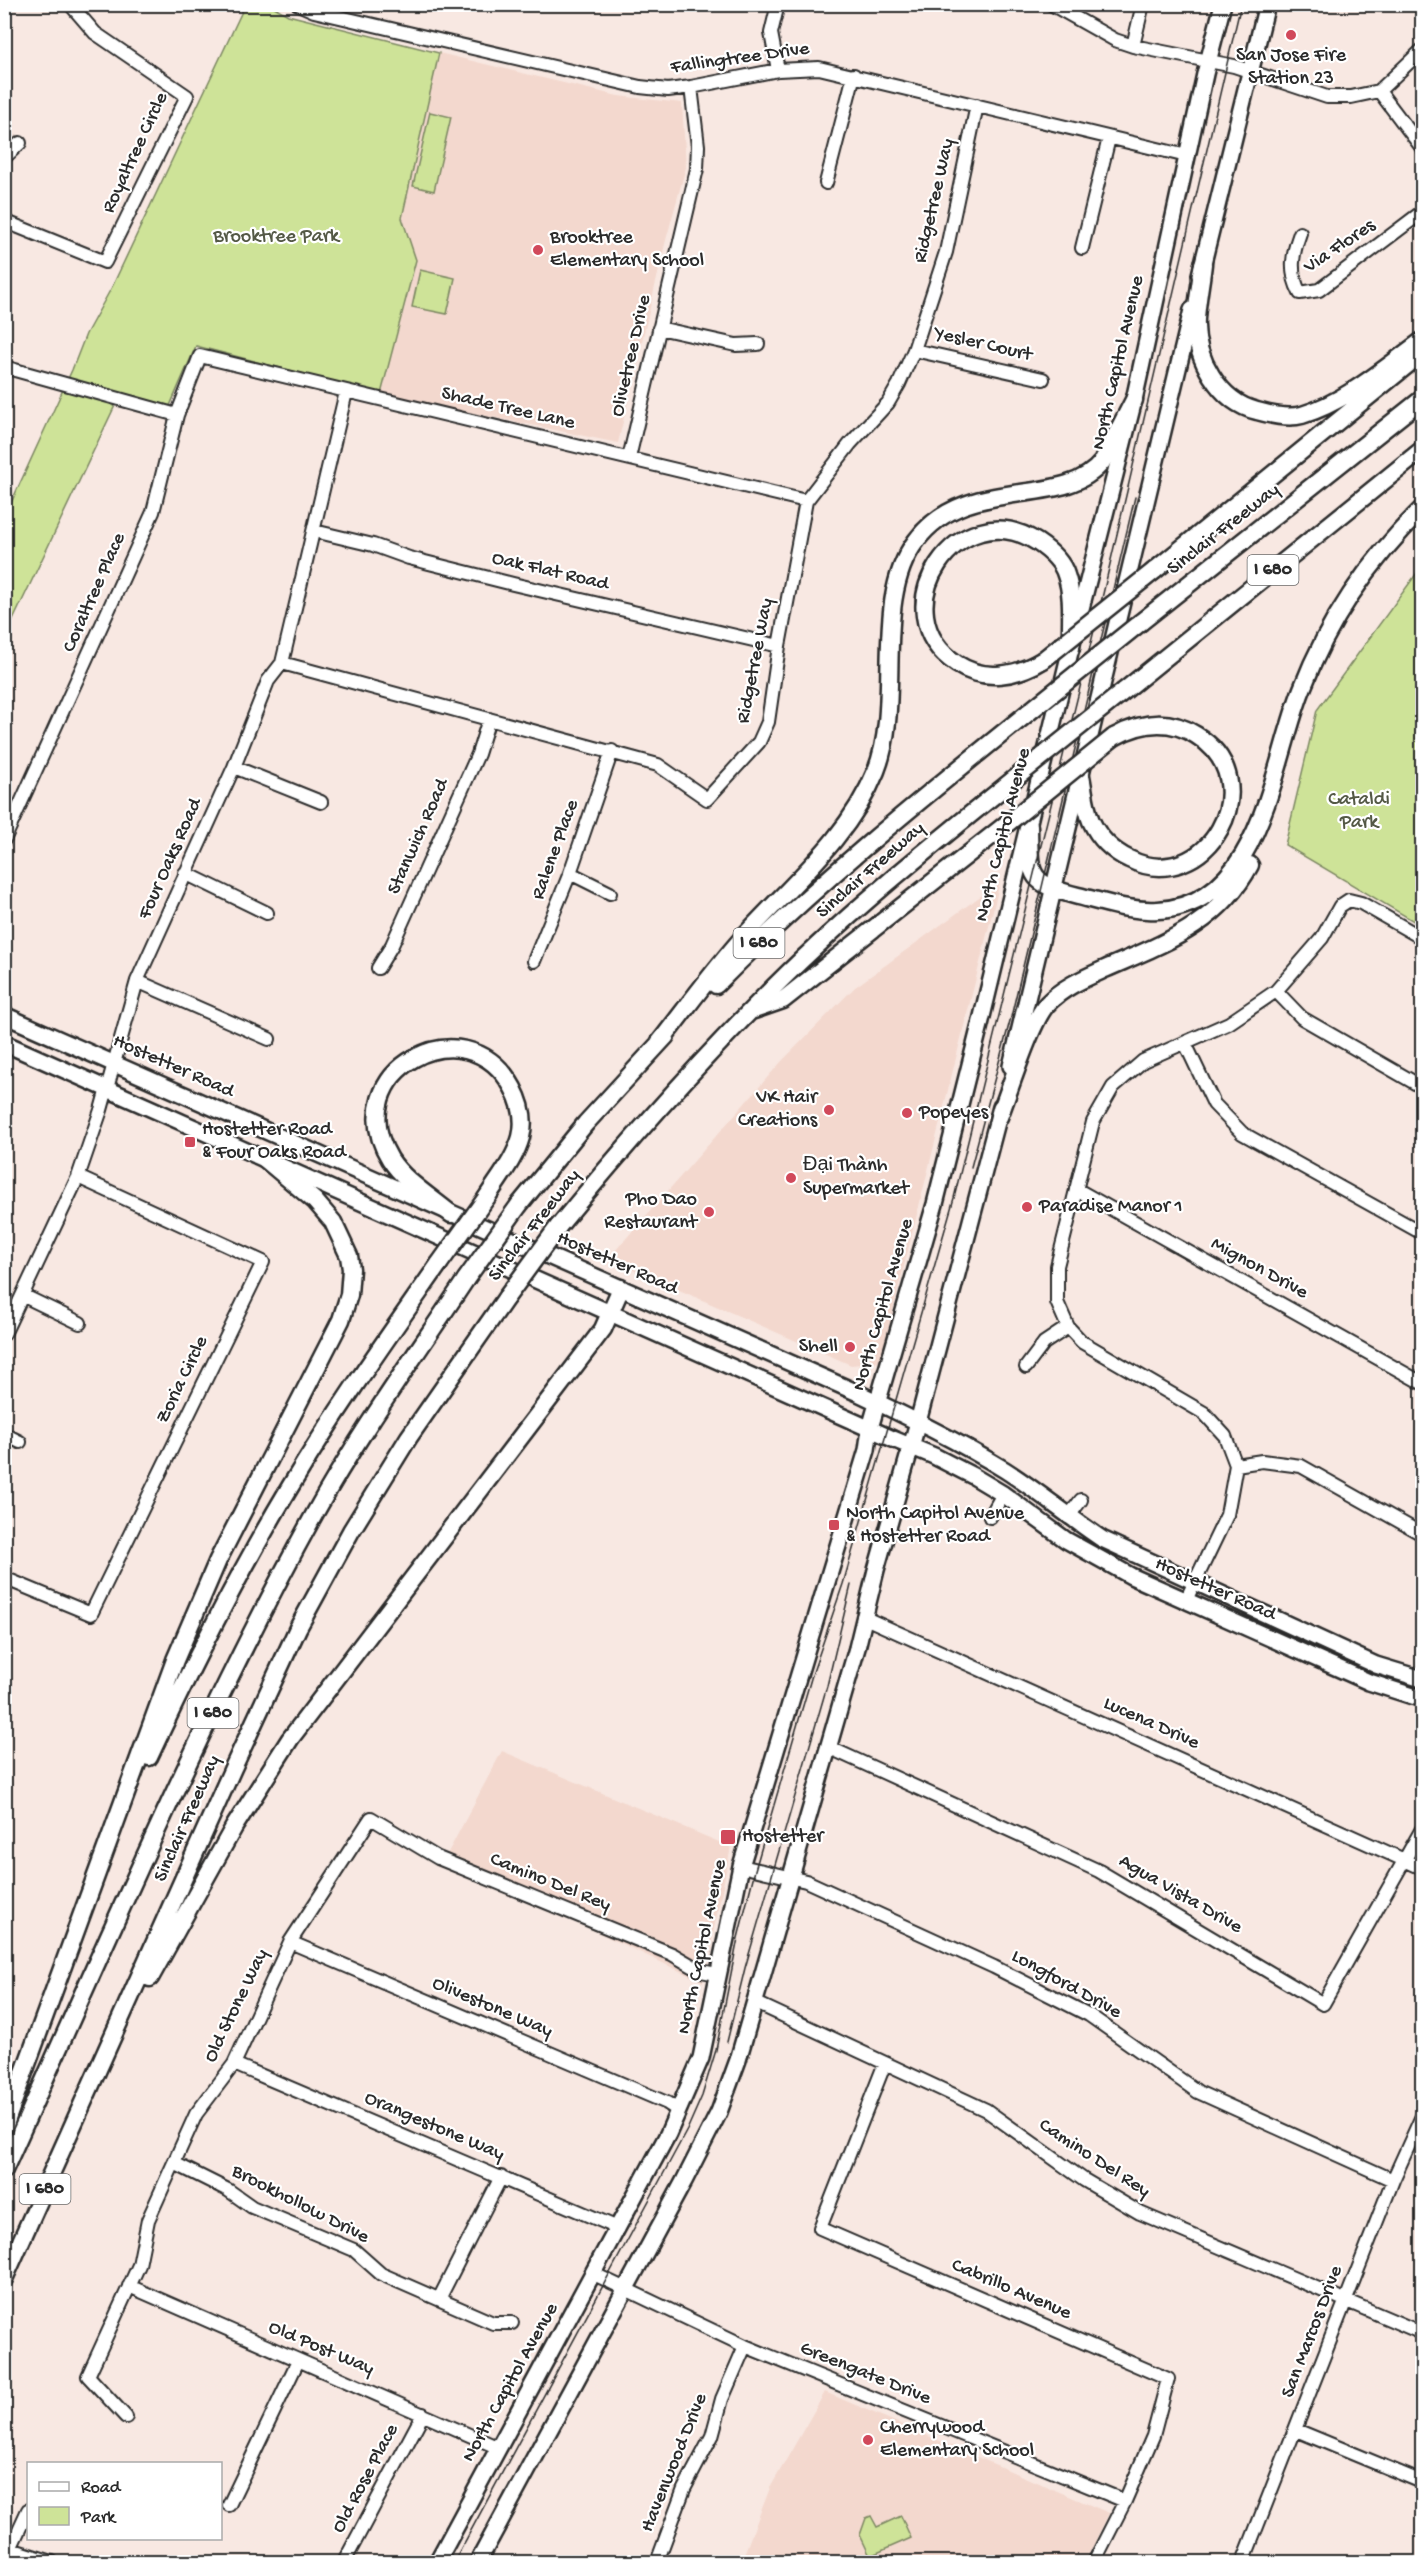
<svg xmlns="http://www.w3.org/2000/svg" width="1427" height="2567" font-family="'Gochi Hand',sans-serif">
  <rect width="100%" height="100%" fill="#f8e8e2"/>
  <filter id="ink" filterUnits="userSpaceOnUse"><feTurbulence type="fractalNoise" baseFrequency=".0167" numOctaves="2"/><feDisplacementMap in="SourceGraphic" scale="12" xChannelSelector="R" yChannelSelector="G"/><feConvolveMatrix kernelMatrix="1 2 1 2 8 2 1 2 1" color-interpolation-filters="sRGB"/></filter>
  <g filter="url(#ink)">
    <!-- built -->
    <path fill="#f3d8ce" d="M439,53L618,96L682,103L686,167L666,240L618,443L381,394L416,261L401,218Z
      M1000,882L880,1362L851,1365L608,1259L781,1062L854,988Z
      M502,1751L731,1847L703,1982L444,1860Z
      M825,2392L1109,2513L1085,2562H741L770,2488Z"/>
    <!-- green -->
    <path fill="#cee398" stroke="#7c8762" stroke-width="1.5" d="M245,5H271L288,15L439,53L402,218L416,260L381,394L196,346L169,408L121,393L5,637V516L72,370L86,334L113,285Z
      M430,112L451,117L434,191L413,186Z
      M420,270L455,278L447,314L412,307Z
      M1422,566V926L1285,845L1317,710Z
      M871,2516L877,2527L901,2516L911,2538L870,2556L860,2535L866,2518Z"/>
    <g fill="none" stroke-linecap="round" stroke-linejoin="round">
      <!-- minor casing -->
      <g stroke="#2b2b2b" stroke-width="16">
        <path id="minor" d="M298,4L314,11L640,87L668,90L691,87L778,70L819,68L1187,156
          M1051,4L1115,40L1133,46L1234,66L1327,97H1351L1379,91L1422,50
          M1133,46L1143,4
          M778,70L771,33L778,4
          M1379,91L1422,148
          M4,158L20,143
          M826,183L854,75
          M4,221L105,262L187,96L95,33L70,4
          M1300,233C1292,255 1289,272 1300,293L1319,290L1422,212
          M1082,248L1109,138
          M659,328L736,345L758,344
          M914,350L1043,379
          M4,367L177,415
          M629,458L697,169L698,146L691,87
          M314,531L373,545L409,558L513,584L779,646
          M282,663L658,765L707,799L759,742L768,722L779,646L806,501L850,444L888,403L899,384L914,350L946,252L977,105
          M234,767L321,802
          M4,840L153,512L177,415L200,356L806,501
          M185,873L267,913
          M570,873L610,893
          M534,961L570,873L612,751
          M378,968L392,945L478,754L489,719
          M137,981L269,1039
          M1276,991L1302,1018L1422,1087
          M1185,1043L1214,1104L1242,1133L1422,1233
          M1076,1189L1422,1383
          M24,1296L80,1323
          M4,1334L78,1177L101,1110L137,981L234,767L268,681L282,663L346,392
          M1026,1367L1044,1343L1068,1327
          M4,1434L20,1442
          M1236,1465L1262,1461L1301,1466L1422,1534
          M990,1517L1003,1494
          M1068,1517L1081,1500
          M4,1578L91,1614L263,1262L78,1177
          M1186,1600L1227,1515L1236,1465L1225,1436L1204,1413L1082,1342L1068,1327L1057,1302V1266L1093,1122L1113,1087L1143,1061L1229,1023L1276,991L1322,938L1340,906L1349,900L1361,903L1422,938
          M863,1617L1422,1868
          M828,1747L1099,1871L1323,2004L1422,1829
          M741,1866L806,1881L994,1967L1089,2015L1198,2092L1393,2180
          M290,1942L667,2103L679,2111
          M754,2002L986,2110L1084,2180L1140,2213L1422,2333
          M885,2063L820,2228L1168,2379L1153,2436L1125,2501L1094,2562
          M234,2064L618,2228
          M174,2163L228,2190L252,2207L354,2250L381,2274L493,2323H512
          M594,2274L745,2346L1125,2501
          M129,2286L499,2448
          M439,2299L501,2177
          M126,2417L88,2376L139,2265L148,2220L196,2114L234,2064L290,1942L371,1818L438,1858L672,1954L701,1971L717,1974
          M1296,2430L1422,2482
          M229,2505L298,2361
          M28,2510L10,2549L52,2562
          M344,2562L423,2414
          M657,2562L684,2489L712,2436L722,2399L745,2346
          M1243,2562L1393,2180L1422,2116"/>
      </g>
      <!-- major casing -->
      <g stroke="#2b2b2b" stroke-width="20">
        <path id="major" d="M1200,275L1267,4
          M4,1015L858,1393C908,1417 958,1441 1005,1470C1038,1491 1069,1517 1102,1539L1376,1665L1422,1679
          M4,1043L893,1439L934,1456L973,1476L1003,1494L1066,1540L1131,1576L1369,1682L1422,1699
          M1011,1066L1192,310
          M437,2562L668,2134L701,2058L741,1866L867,1450L870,1428L935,1204L980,1025L1071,648L1134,400L1205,74L1223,4
          M478,2562L684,2181L719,2112L738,2060L857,1648L876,1570L918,1422L1001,1107"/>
      </g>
      <!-- highway casing -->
      <g stroke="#2b2b2b" stroke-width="21">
        <path id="highway" d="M1203,264C1201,282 1197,301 1196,319C1194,357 1219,402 1257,411C1271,415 1288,419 1302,415C1346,402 1386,367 1422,341
          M1154,571L1412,361
          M1141,622L1422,399
          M1043,660C1017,676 984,682 957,664C878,612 958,491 1037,542C1049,550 1062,561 1066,575C1074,597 1070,625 1071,648
          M1124,691L1422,450
          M1081,776C1084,791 1085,807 1091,821C1099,838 1112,851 1129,859C1206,898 1272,781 1196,735C1169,718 1141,722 1114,737
          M1029,826C1030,874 1026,883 1078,896C1104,902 1131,912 1158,910C1262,905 1272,764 1302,689C1328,621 1370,560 1422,509
          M716,985C813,886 921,799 1029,712
          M754,1010L783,1000L1004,826
          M659,1043C688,1006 715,968 747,933C794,882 850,836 876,771C904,701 871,601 916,541C967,472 1063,511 1102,462L1134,400
          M999,1117C1010,1090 1030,1023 1047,1004C1063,987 1085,978 1105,969C1164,943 1218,925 1250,865
          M519,1205L586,1123L666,1036
          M451,1214C431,1197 404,1181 390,1159C337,1072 466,1001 513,1088C521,1103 525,1121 521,1137C515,1159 499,1178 487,1197
          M558,1227C622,1149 689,1073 760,1001C838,921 926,850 1013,780
          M149,1757C192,1665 238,1574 290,1487C336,1410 388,1337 439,1264
          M150,1978L234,1827L290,1739L603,1329L621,1288
          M4,2127L175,1660L218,1560L341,1320L349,1295L351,1269L349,1256L333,1222L315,1201L265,1159
          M4,2170C104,1949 198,1725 315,1513C360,1432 415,1356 466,1279
          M4,2279L233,1768L298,1628L351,1531L409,1437L506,1298"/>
      </g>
      <!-- minor -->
      <use href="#minor" stroke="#fff" stroke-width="12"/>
      <!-- major -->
      <use href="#major" stroke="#fff" stroke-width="15"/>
      <!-- highway -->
      <use href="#highway" stroke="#fff" stroke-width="16"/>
      <!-- tram -->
      <path stroke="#2b2b2b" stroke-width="1.5" d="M971,1167L1011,1017L1135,497
        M727,2042L745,1968L827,1686L851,1585
        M454,2562L687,2130L702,2096L716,2050L738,1938L755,1870L812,1675L843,1584L954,1198L1103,594L1241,4"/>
      <!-- highway-bridge casing -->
      <g stroke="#2b2b2b" stroke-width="21" stroke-linecap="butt">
        <path id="highway-bridge" d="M1043,660L1154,571
          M1029,712L1141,622
          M1013,780L1124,691
          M1004,826L1114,737
          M439,1264L487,1197
          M466,1279L519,1205
          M506,1298L558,1227"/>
      </g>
      <!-- highway-bridge -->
      <use href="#highway-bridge" stroke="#fff" stroke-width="16"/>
    </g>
  </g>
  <!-- markers -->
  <g fill="#d1495b" stroke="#fff" stroke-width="2">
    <circle cx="1291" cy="35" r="6"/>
    <circle cx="538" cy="250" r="6"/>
    <circle cx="829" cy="1110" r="6"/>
    <circle cx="907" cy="1113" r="6"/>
    <rect x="184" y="1136" width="12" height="12" rx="3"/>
    <circle cx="791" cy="1178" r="6"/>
    <circle cx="1027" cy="1207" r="6"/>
    <circle cx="709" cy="1212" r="6"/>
    <circle cx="850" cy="1347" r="6"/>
    <rect x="828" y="1519" width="12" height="12" rx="3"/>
    <rect x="720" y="1829" width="16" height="16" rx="3"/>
    <circle cx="868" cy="2440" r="6"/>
  </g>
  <g text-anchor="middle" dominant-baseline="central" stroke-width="4.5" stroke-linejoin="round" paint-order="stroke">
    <!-- shield labels -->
    <g fill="#fff" stroke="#6b6b6b" stroke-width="1.5">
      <rect x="1247.5" y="555" width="51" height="30" rx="4.5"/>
      <rect x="733.5" y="928" width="51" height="30" rx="4.5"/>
      <rect x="187.5" y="1698" width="51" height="30" rx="4.5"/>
      <rect x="19.5" y="2174" width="51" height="30" rx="4.5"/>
    </g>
    <g font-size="18" font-weight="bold" fill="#2b2b2b">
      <text x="1273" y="570">I 680</text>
      <text x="759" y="943">I 680</text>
      <text x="213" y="1713">I 680</text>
      <text x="45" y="2189">I 680</text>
    </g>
    <!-- poi labels -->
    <g font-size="20" fill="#2b2b2b" stroke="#fff" text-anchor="start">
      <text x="1291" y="56" text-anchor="middle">San Jose Fire<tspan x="1291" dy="23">Station 23</tspan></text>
      <text x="550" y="238">Brooktree<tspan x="550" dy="23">Elementary School</tspan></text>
      <text x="817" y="1098" text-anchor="end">VK Hair<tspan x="817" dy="23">Creations</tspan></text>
      <text x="919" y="1113">Popeyes</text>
      <text x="202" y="1130">Hostetter Road<tspan x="202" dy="23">&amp; Four Oaks Road</tspan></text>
      <text x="803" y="1166">Đại Thành<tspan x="803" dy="23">Supermarket</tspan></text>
      <text x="697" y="1200" text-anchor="end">Pho Dao<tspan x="697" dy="23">Restaurant</tspan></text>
      <text x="1039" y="1207">Paradise Manor 1</text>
      <text x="838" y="1347" text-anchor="end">Shell</text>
      <text x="846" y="1514">North Capitol Avenue<tspan x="846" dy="23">&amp; Hostetter Road</tspan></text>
      <text x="742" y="1837">Hostetter</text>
      <text x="880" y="2428">Cherrywood<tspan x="880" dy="23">Elementary School</tspan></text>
    </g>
    <!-- street labels -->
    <g font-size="20" fill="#2b2b2b" stroke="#fff">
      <text transform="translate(740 59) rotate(-8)">Fallingtree Drive</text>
      <text transform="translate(136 153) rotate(-65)">Royaltree Circle</text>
      <text transform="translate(935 201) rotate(-77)">Ridgetree Way</text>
      <text transform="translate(1340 247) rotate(-34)">Via Flores</text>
      <text transform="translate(983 345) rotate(13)">Yesler Court</text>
      <text transform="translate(632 356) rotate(-77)">Olivetree Drive</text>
      <text transform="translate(1119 363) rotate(-77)">North Capitol Avenue</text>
      <text transform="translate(508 409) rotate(13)">Shade Tree Lane</text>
      <text transform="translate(1224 530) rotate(-38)">Sinclair Freeway</text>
      <text transform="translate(550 572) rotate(13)">Oak Flat Road</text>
      <text transform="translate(95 593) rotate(-66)">Coraltree Place</text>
      <text transform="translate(756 661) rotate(-79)">Ridgetree Way</text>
      <text transform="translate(1004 835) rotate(-76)">North Capitol Avenue</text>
      <text transform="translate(419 837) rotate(-66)">Stanwich Road</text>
      <text transform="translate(556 850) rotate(-70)">Ralene Place</text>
      <text transform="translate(171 859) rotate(-66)">Four Oaks Road</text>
      <text transform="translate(871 871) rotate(-41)">Sinclair Freeway</text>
      <text transform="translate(173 1067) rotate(24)">Hostetter Road</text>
      <text transform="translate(535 1226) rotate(-52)">Sinclair Freeway</text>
      <text transform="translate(617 1264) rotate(24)">Hostetter Road</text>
      <text transform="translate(1259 1269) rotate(29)">Mignon Drive</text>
      <text transform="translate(884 1305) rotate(-74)">North Capitol Avenue</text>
      <text transform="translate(183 1380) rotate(-64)">Zoria Circle</text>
      <text transform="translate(1215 1590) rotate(24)">Hostetter Road</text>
      <text transform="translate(1151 1724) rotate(24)">Lucena Drive</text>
      <text transform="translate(188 1819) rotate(-66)">Sinclair Freeway</text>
      <text transform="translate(550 1883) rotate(22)">Camino Del Rey</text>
      <text transform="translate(1180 1895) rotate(30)">Agua Vista Drive</text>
      <text transform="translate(703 1947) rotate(-78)">North Capitol Avenue</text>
      <text transform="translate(1066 1985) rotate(29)">Longford Drive</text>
      <text transform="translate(237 2006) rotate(-64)">Old Stone Way</text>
      <text transform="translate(492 2008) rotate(23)">Olivestone Way</text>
      <text transform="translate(434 2127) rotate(23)">Orangestone Way</text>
      <text transform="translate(1094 2159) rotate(33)">Camino Del Rey</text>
      <text transform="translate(300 2205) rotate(27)">Brookhollow Drive</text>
      <text transform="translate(1011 2290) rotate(23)">Cabrillo Avenue</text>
      <text transform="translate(1313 2332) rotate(-69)">San Marcos Drive</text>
      <text transform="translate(321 2349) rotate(23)">Old Post Way</text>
      <text transform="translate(865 2374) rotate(22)">Greengate Drive</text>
      <text transform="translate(511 2383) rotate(-61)">North Capitol Avenue</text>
      <text transform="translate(675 2463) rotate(-68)">Havenwood Drive</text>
      <text transform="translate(366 2479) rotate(-62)">Old Rose Place</text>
    </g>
    <!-- park labels -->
    <g font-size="20" fill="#545946" stroke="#fff">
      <text x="276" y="237">Brooktree Park</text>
      <text x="1359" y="800">Cataldi<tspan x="1359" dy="23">Park</tspan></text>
    </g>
  </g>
  <!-- margin -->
  <rect width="1427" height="2567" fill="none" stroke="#fff" stroke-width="24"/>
  <rect x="12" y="12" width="1403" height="2543" fill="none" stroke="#2b2b2b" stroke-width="2" filter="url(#ink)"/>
  <!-- legend -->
  <rect x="27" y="2462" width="195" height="78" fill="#ffffff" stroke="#aaaaaa" stroke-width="1.5"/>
  <rect x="39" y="2482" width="30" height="9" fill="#ffffff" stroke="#aaaaaa" stroke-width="1.5"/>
  <text x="81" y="2492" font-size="18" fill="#2b2b2b">Road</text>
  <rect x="39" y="2507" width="30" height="18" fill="#cee398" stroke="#aaaaaa" stroke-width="1.5"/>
  <text x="81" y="2522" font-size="18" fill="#2b2b2b">Park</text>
</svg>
